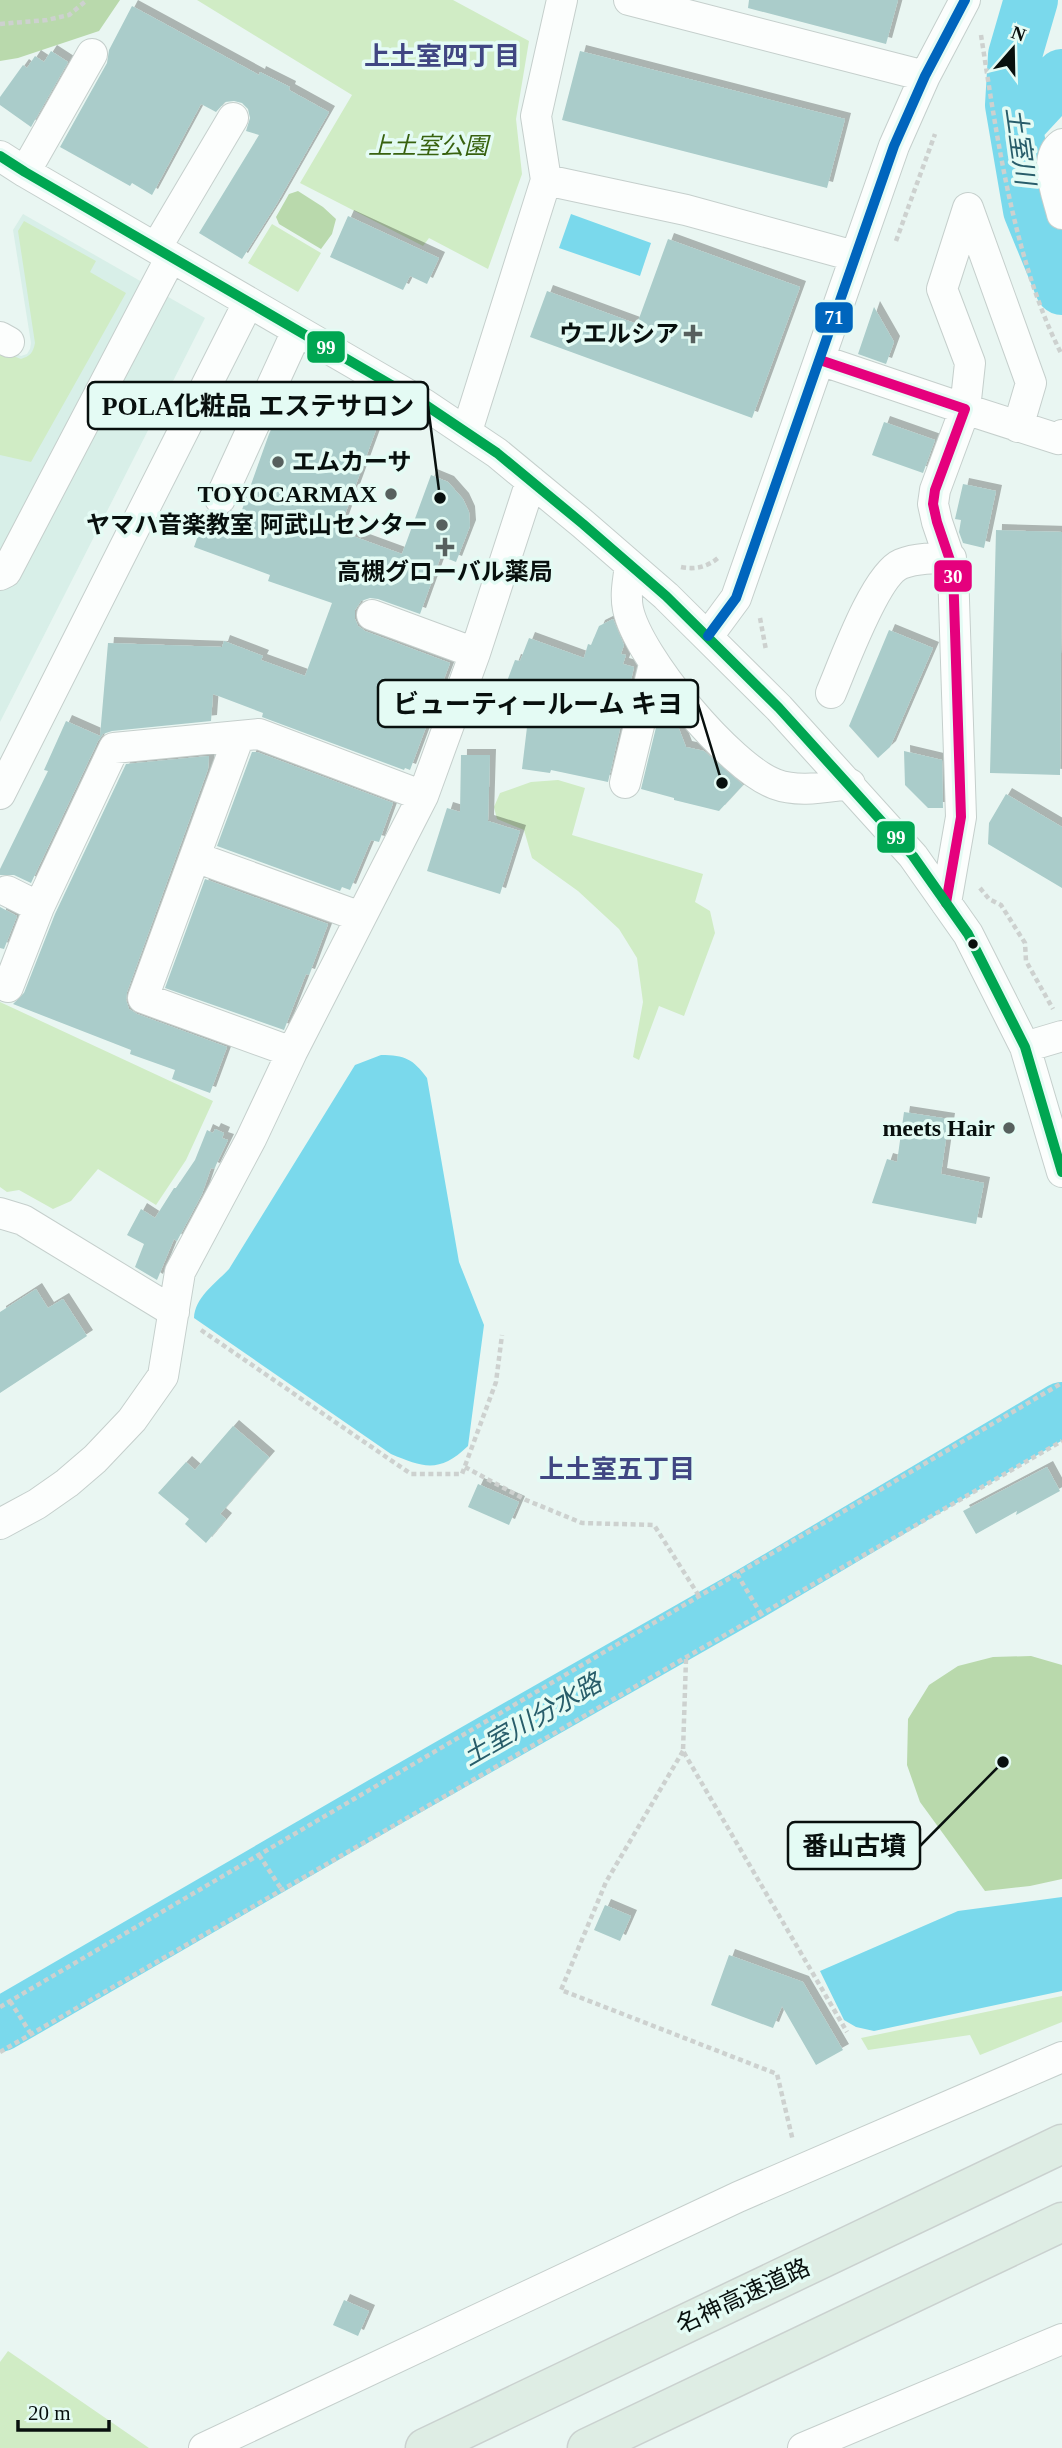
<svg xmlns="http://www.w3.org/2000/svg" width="1062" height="2448" font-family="'Times New Roman','Noto Sans JP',serif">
  <defs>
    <filter id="shadow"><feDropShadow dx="6" dy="-6" stdDeviation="0" flood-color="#0004"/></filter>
  </defs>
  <rect width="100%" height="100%" fill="#e9f6f2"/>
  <!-- built -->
  <path fill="#d8efe8" d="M23,214L205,318L0,722V347L21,356L27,354L30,349L31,343L13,230Z"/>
  <!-- green -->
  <path fill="#d0ecc5" d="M197,0H453L529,41L516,119L522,174L488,269L429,238L423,246L300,183L352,95Z
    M24,221L96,261L90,272L126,293L31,462L0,455V351L21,359C30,356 33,353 35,343L18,231Z
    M272,224L321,253L298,292L248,263Z
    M558,780L585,788L572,835L703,874L695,902L710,911L715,933L684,1016L659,1006L639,1060L633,1057L643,1002L637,958L619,929L578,891L532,858L524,830L497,819L494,807L500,793L531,782Z
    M0,1002L213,1101L186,1160L156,1205L98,1169L71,1201L53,1209L19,1190L7,1192L0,1187Z
    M1062,1996V2022L980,2055L970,2035L868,2050L861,2038Z
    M8,2351L149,2448H0V2362Z"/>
  <!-- forest -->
  <path fill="#b9d9ac" d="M0,0H120L99,31L18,58L0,61Z
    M298,191L323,207L336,219L332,234L321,249L279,224L276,217L289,194Z
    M1031,1656L1062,1665V1879L1030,1886L985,1891L920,1802L907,1765L908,1719L929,1685L958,1666L993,1657Z"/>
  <!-- water -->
  <path fill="#7ad9ec" d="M571,214L651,243L640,276L559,248Z
    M381,1055C405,1055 413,1059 427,1078L459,1262L484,1325L468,1446C440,1473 424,1468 391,1454L194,1318C195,1297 215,1284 229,1269L355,1065Z
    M1062,1897V1991L874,2031L856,2027L844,2020L820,1971L958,1911Z"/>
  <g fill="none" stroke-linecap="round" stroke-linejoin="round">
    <!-- river -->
    <path stroke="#7ad9ec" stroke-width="54" d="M1031,0L1015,55L1012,105L1030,210L1062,288
      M1016,126L1062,76
      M0,2025L390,1799L750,1594L1062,1409"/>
  </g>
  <!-- building -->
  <path fill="#aaccca" filter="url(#shadow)" d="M749,0H898L886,44L748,8Z
    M132,6L259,75L260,72L290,87L289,90L329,112L276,205L242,259L199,233L259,135L246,131L250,118L248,109L242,103L234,101L225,102L216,112L201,104L152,195L132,183L130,186L60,147L107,63L109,50Z
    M51,51L68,62L31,127L0,105V97L23,65L27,68L35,56L44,62Z
    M580,51L845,119L827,188L562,120Z
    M348,216L439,258L427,284L410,276L403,290L330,257Z
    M668,239L800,287L752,418L530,337L547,291L637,324Z
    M874,307L894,342L886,364L858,354Z
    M286,398L330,414L334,402L377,427L339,531L402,554L431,475L448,482L463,499L469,512L470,526L456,562L441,556L420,614L378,599L370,598L361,601L355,610V619L358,626L365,631L450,663L410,770L405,768L404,770L262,717L263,713L213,694L211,721L112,731L103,734L98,741L31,883L14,875H0V869L48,771L44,770L66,721L100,736L108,643L222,647L224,641L263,656L261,660L305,676L332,603L268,581L270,575L194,547L207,510L213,515L224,516L238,521L269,434Z
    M884,422L935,440L923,473L872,455Z
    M963,484L996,491L984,548L963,543L959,532L961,520L955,519Z
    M996,530L1062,532L1060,775L990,773Z
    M613,619L624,645L621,654L626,655L623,664L634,667L608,782L551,770L550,773L522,769L530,702L503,692L515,660L520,661L529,638L584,658L588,644L591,645L599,626Z
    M889,630L933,648L890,747L878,758L849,726Z
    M662,703L676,721L686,747L704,751L743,785L719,811L674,800V798L641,789Z
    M904,751L942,760L943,808H928L905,785Z
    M252,752H257L393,803L379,842L371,840L350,890L342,887L340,891L217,846Z
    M461,755H490L488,821L520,831L500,894L427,871L447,808L460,812Z
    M209,756L208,769L127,992L126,1000L129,1009L137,1014L227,1047L210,1093L172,1079L175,1070L130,1054L131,1050L13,1004L24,993L55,914L126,764Z
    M1006,794L1062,827V888L988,844L989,823Z
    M205,879L328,924L309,975L306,974L284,1030L165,988Z
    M0,907L17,916L4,949L0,948Z
    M904,1112L949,1119L941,1174L984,1183L976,1224L872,1203L887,1159L897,1162Z
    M215,1129L224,1133L222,1138L228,1140L214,1169L211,1168L202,1194L177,1241L174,1239L157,1280L135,1267L144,1244L127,1235L141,1209L155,1218L174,1188H176L195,1160L207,1130L213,1133Z
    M36,1289L48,1308L63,1299L87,1336L0,1393V1312Z
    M233,1426L269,1457L220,1514L226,1519L206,1543L185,1524L189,1519L158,1493L186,1462L195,1470Z
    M1047,1467L1060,1491L1016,1515L1017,1511L976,1534L963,1511Z
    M478,1484L519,1502L509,1525L468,1507Z
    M605,1905L631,1916L620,1941L594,1930Z
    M729,1955L803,1982L843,2050L816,2065L782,2006L773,2028L711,2005Z
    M344,2300L369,2311L358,2336L333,2325Z"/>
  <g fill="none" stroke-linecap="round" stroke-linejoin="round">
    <!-- minor casing -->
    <g stroke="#c5cfcc" stroke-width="32">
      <path id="minor" d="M629,0L925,76
        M1062,144C1042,158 1057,194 1062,214
        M0,156L25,172L424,404L497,453L583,524L666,596L779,708L913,856L968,934L1025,1047L1062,1172
        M25,172L92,54
        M546,180L536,116L562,0
        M156,248L233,118
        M0,337L9,342
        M820,360L965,409L935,490L933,504L937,522L953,569L961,817L946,903
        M1018,427L1031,383L968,208L942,289L970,363L965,409L1058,439L1062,435
        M467,431L546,180L686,210L854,256
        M220,499L297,331
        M630,566C628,580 625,595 628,609C638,657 730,767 775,784C799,793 825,787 850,784
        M0,575L6,572L171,257
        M372,615L475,653
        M708,636L736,598L894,146L925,76L965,0
        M831,693C843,665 875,575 901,564C916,558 935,558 951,558
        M239,736L143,998L292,1052
        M625,783L654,664
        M0,794L248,303
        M195,857L361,917
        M7,891L39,907
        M8,987L39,907L114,748L259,734L423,796
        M1025,1047L1062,1036
        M0,1213L23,1220L174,1312
        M0,1524L37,1504L67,1483L95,1459L132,1420L163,1376L180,1272L251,1139L292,1052L423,796L475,653L531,481
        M204,2448L738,2197L1062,2057
        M803,2448L1062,2339"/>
    </g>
    <!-- highway casing -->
    <g stroke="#cad1cf" stroke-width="41">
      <path id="highway" d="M425,2448L1062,2144
        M587,2448L1062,2222"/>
    </g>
    <!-- path -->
    <path stroke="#cdd1cf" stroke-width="4.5" stroke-dasharray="5 3.5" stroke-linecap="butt" d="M0,24L47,20L69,15L87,0
      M981,35C997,137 1014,262 1062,355
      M896,241L935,134
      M681,567C695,570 707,567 718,558
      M760,618L766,650
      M980,888L989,899L1001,905L1025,943L1026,961L1053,1009
      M201,1330L411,1474H462L496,1382L502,1335
      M465,1467L526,1500L582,1523L654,1525L699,1596
      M737,1574L761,1614
      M686,1659L683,1751L847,2032
      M683,1751L606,1882L561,1990L777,2074L793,2141
      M259,1855L282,1890
      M10,2001L31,2034
      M0,2007L1062,1383
      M0,2052L1062,1441"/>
    <!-- minor -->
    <use href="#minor" stroke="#fcfefd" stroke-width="30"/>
    <!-- highway -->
    <use href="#highway" stroke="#deede4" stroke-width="38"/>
    <!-- bus-1 casing -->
    <g stroke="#e4fbf4" stroke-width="16">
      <path id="bus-1" d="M820,360L965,409L935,490L933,504L937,522L953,569L961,817L946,903"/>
    </g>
    <!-- bus-2 casing -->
    <g stroke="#e4fbf4" stroke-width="16">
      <path id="bus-2" d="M0,156L25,172L424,404L497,453L583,524L666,596L779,708L913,856L968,934L1025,1047L1062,1172"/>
    </g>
    <!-- bus-3 casing -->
    <g stroke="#e4fbf4" stroke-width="16">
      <path id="bus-3" d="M708,636L736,598L894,146L925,76L965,0"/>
    </g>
    <!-- bus-1 -->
    <use href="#bus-1" stroke="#e5007d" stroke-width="10"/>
    <!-- bus-2 -->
    <use href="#bus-2" stroke="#00a651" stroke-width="10"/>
    <!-- bus-3 -->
    <use href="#bus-3" stroke="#0065bd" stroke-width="10"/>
  </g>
  <!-- markers -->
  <g fill="#57605e" stroke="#e4fbf4" stroke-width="2.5">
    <path d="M689.5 323.5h7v7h7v7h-7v7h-7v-7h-7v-7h7z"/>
    <circle cx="278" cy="462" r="7"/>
    <circle cx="391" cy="494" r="7"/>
    <circle cx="442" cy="525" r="7"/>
    <path d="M441.5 536.5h7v7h7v7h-7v7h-7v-7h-7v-7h7z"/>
    <circle cx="1009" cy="1128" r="7"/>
  </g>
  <circle fill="#08100e" stroke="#e4fbf4" stroke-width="2.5" cx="973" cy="944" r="6"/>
  <g text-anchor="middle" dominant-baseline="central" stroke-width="7" stroke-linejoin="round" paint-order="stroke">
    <!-- park labels -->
    <g font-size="24" font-style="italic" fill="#38620f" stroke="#e4fbf4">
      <text x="428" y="146">上土室公園</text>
    </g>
    <!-- poi labels -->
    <g font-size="24" font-weight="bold" fill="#08100e" stroke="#e4fbf4" text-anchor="end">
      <text x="679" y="334">ウエルシア</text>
      <text x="292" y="462" text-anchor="start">エムカーサ</text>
      <text x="377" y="494">TOYOCARMAX</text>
      <text x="428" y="525">ヤマハ音楽教室 阿武山センター</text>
      <text x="445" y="572" text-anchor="middle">高槻グローバル薬局</text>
      <text x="995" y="1128">meets Hair</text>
    </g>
    <!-- street labels -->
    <g font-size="24" fill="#08100e" stroke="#e4fbf4">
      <text transform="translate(743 2296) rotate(-25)">名神高速道路</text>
    </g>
    <!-- neighbourhood labels -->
    <g font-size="26" font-weight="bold" fill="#404682" stroke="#e4fbf4">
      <text x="442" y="56">上土室四丁目</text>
      <text x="617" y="1469">上土室五丁目</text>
    </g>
    <!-- water labels -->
    <g font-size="26" font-style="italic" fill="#285d6a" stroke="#e4fbf4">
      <text transform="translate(1020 146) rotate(82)">土室川</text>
      <text transform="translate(532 1720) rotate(-30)">土室川分水路</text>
    </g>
  </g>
  <!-- callouts -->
  <path fill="none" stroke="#08100e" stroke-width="2.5" d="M440 498L428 406M722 783L698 704M1003 1762L920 1846"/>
  <g fill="#08100e" stroke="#e4fbf4" stroke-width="2.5">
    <circle cx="440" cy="498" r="7"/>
    <circle cx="722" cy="783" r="7"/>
    <circle cx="1003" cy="1762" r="7"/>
  </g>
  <g fill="#e4fbf4" stroke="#08100e" stroke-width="2.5">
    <rect x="88" y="382" width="340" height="47" rx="7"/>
    <rect x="378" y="680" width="320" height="47" rx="7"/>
    <rect x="788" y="1822" width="132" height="47" rx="7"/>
  </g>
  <g font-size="26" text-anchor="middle" font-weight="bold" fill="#08100e">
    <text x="258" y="415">POLA化粧品 エステサロン</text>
    <text x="538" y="713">ビューティールーム キヨ</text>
    <text x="854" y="1855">番山古墳</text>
  </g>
  <g stroke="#e4fbf4" stroke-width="2.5">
    <rect x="814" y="301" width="40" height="33" rx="7" fill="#0065bd"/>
    <rect x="306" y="330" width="40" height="34" rx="7" fill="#00a651"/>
    <rect x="933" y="559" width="40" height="34" rx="7" fill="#e5007d"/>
    <rect x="876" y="820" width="40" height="34" rx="7" fill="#00a651"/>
  </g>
  <g font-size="19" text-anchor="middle" font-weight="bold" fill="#fff">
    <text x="834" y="324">71</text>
    <text x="326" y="354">99</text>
    <text x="953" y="583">30</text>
    <text x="896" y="844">99</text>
  </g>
  <!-- north arrow -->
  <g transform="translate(1013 49) rotate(20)" stroke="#e4fbf4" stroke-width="5" paint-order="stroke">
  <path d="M0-5L12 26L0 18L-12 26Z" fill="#08100e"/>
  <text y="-10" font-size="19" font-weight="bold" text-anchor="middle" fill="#08100e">N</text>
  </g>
  <!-- scale -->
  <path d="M18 2420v10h91v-10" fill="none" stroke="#08100e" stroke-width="3.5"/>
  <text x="28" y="2420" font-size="21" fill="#08100e" stroke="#e4fbf4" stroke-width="5" paint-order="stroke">20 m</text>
</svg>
